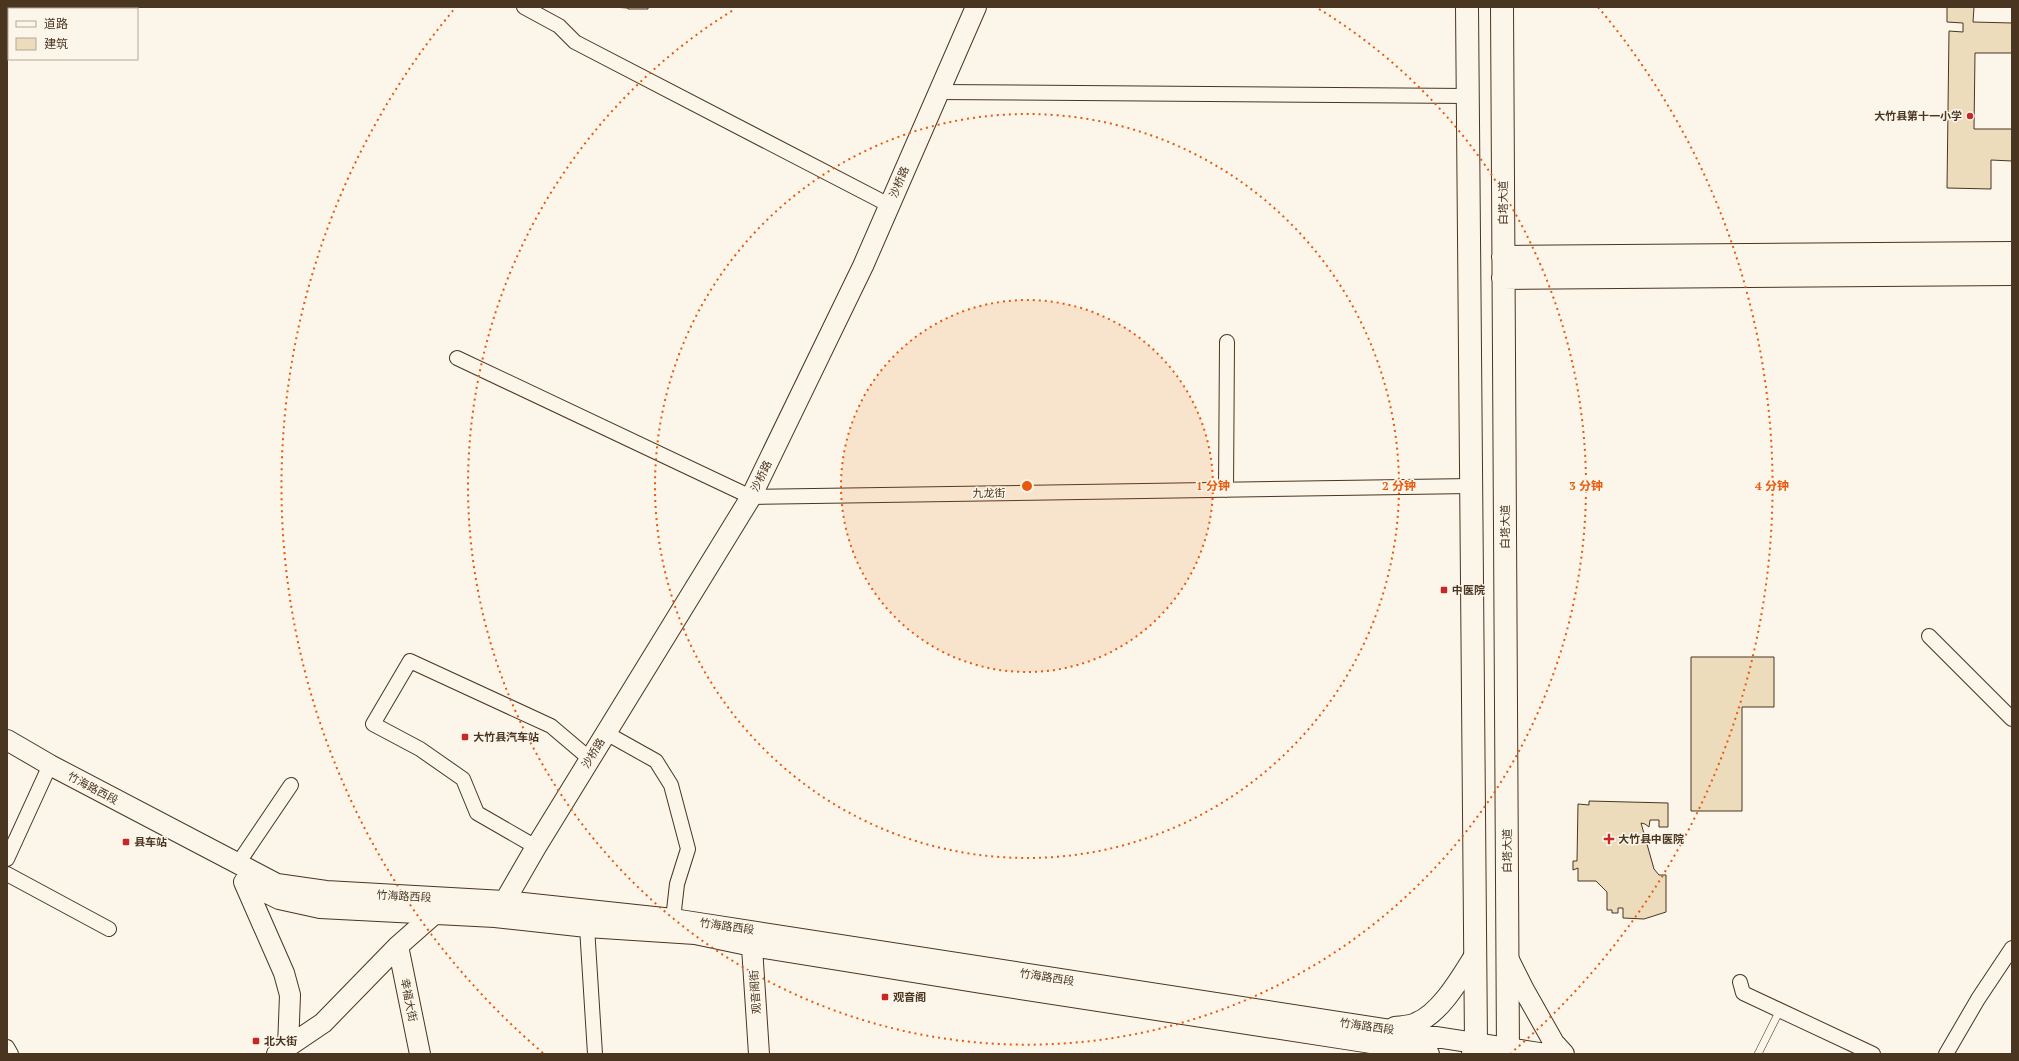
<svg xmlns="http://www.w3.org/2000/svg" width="2019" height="1061" font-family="'PT Serif','Noto Sans SC',serif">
  <rect width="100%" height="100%" fill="#fbf6e9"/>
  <!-- building -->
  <path fill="#ecdcbc" stroke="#4a3520" d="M612,7H648V9H628V8Z
    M1947,7H1974L1973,22L2012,23V53H1975L1974,129H2012V161L1991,160V189L1947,188L1949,31L1963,32V23L1947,22Z
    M1691,657H1774V707H1742V811H1691Z
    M1589,801L1668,803V827H1659V820H1650L1649,827L1645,824L1641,823L1654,869L1659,875H1666V912L1644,919L1623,918V908H1618V913H1612V910H1607V892L1596,881H1578V868L1573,870V861H1577L1578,804L1589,805Z"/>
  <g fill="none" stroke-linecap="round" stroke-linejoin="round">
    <!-- lane casing -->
    <g stroke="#4a3520" stroke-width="8">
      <path id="lane" d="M1758,1054L1780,1010"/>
    </g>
    <!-- street casing -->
    <g stroke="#4a3520" stroke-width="16">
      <path id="street" d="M524,7L559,26L575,42L889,205
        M938,92L1468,96
        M457,358L751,497L1471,486
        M1226,490L1227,342
        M1929,636L2012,719
        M606,733L656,761L671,785L688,849L677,884L673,919
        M536,847L477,813L463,779L420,749L373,724L410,661L551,726L590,759
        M7,859L50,765
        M237,865L291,785
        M7,874L109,929
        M587,927L595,1054
        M1740,982L1743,993L1873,1054
        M7,1047L11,1054
        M1946,1054L1978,999L2012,948"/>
    </g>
    <!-- secondary casing -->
    <g stroke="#4a3520" stroke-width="22">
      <path id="secondary" d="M7,740L50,765L277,884L326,891L504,901L673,919L1546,1054
        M244,882L284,973L290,995L288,1047
        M253,886L279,899L320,908L495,917L587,927L695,934L752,946L981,983L1384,1045L1429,1054
        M499,911L536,847L751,497L863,266L976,7
        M751,932L759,1054
        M398,946L420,1054
        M1508,958L1524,990L1554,1043L1564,1054
        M1395,1027C1402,1026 1410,1026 1416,1023C1441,1013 1461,977 1475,955
        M277,1054L323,1023L398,946L440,909"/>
    </g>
    <!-- highway casing -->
    <g stroke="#4a3520" stroke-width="24">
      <path id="highway" d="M1467,7L1476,1043L1473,1054
        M1502,7L1508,1054
        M1503,257L2012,253
        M1503,278L2012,274"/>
    </g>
    <!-- lane -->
    <use href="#lane" stroke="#fbf6e9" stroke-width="7"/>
    <!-- street -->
    <use href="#street" stroke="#fbf6e9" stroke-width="14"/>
    <!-- secondary -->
    <use href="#secondary" stroke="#fbf6e9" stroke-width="20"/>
    <!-- highway -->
    <use href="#highway" stroke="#fbf6e9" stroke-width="22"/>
  </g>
  <!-- distance rings -->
  <circle cx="1027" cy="486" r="186" fill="#e8590c" fill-opacity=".12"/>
  <g fill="none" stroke="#e8590c" stroke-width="2" stroke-dasharray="2 4">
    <circle cx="1027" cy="486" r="186"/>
    <circle cx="1027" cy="486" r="372"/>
    <path d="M1319 9A559 559 0 1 1 735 9"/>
    <path d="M543 1053A745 745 0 0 1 456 7M1598 7A745 745 0 0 1 1511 1053"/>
  </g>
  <!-- markers -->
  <g fill="#c62828" stroke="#fbf6e9" stroke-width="1.5">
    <circle cx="1970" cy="116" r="4"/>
    <rect x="1440" y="586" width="8" height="8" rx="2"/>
    <rect x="461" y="733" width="8" height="8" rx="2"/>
    <path d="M1607 833h4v4h4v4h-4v4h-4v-4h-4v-4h4z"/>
    <rect x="122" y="838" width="8" height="8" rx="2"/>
    <rect x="881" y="993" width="8" height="8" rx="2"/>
    <rect x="252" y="1037" width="8" height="8" rx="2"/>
  </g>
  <g text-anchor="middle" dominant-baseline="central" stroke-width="3" stroke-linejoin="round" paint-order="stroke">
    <!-- poi labels -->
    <g font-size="11" font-weight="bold" fill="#4a3520" stroke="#fbf6e9" text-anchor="start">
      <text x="1962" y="116" text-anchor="end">大竹县第十一小学</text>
      <text x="1452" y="590">中医院</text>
      <text x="473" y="737">大竹县汽车站</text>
      <text x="1618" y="839">大竹县中医院</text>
      <text x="134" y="842">县车站</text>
      <text x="893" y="997">观音阁</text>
      <text x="264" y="1041">北大街</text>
    </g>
    <!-- street labels -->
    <g font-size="11" fill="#4a3520" stroke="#fbf6e9">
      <text transform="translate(899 182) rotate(-67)">沙桥路</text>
      <text transform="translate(1503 203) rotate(-90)">白塔大道</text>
      <text transform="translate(761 476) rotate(-64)">沙桥路</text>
      <text transform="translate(989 493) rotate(-1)">九龙街</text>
      <text transform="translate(1505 527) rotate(-90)">白塔大道</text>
      <text transform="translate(593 753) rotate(-58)">沙桥路</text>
      <text transform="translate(93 788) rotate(28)">竹海路西段</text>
      <text transform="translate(1507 851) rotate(-90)">白塔大道</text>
      <text transform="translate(404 896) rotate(3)">竹海路西段</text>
      <text transform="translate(727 926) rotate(8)">竹海路西段</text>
      <text transform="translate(1047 977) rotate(9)">竹海路西段</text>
      <text transform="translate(755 992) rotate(-94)">观音阁街</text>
      <text transform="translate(409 1000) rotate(79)">幸福大街</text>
      <text transform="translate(1367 1026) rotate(8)">竹海路西段</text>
    </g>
  </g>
  <circle cx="1027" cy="486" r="6" fill="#e8590c" stroke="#fbf6e9" stroke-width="2"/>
  <g font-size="12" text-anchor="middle" font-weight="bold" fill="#e8590c" stroke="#fbf6e9" stroke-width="3" stroke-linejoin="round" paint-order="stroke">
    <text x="1213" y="490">1 分钟</text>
    <text x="1399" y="490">2 分钟</text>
    <text x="1586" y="490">3 分钟</text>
    <text x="1772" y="490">4 分钟</text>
  </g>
  <!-- border -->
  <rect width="2019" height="1061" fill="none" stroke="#4a3520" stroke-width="16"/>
  <!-- legend -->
  <rect x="8" y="8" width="130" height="52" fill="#fbf6e9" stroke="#b4a999"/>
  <rect x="16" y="21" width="20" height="6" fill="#fbf6e9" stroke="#b4a999"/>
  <text x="44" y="28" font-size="12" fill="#4a3520">道路</text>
  <rect x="16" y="38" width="20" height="12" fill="#ecdcbc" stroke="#b4a999"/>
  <text x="44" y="48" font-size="12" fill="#4a3520">建筑</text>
</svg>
